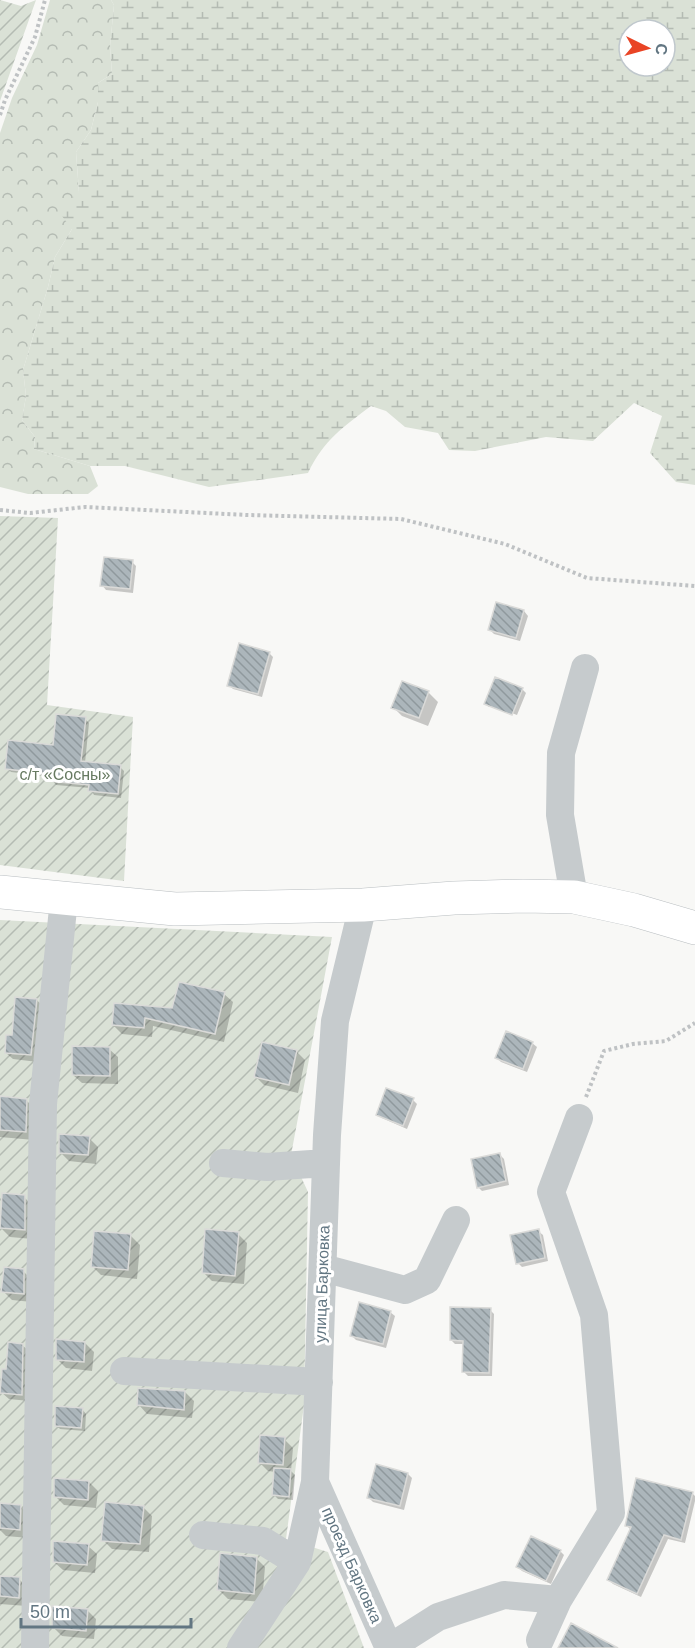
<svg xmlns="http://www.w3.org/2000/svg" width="695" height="1648" font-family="Helvetica,sans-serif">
  <defs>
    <pattern id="forest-crowns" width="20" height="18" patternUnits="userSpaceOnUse" patternTransform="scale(1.5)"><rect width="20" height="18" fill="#dae1d6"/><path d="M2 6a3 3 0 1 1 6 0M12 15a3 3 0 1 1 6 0" fill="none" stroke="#b4bbb3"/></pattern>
    <pattern id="wetland-marsh" width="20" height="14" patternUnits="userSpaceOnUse" patternTransform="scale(1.5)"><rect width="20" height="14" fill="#dae1d6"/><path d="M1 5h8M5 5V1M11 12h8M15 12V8" fill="none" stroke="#b4bbb3"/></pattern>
    <pattern id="garden-furrows" width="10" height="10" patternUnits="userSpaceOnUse" patternTransform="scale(1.5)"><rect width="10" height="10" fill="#dae1d6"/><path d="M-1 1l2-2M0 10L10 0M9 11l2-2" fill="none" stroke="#b4bbb3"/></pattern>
    <pattern id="building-back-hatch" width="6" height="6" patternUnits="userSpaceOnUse" patternTransform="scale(1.5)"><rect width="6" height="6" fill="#acb6bb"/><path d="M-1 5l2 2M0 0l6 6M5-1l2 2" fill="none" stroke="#8f999d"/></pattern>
  </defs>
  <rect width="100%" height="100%" fill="#f8f8f6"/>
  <!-- forest -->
  <path fill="url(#forest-crowns)" d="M50,0H111L114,5L110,46L112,74L98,83V102L91,130L76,152L79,192L72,229L55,257L48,287L23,370L26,396L22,420L35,437L34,449L90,466L98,486L88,494H28L0,487V133L12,98L37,45Z"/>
  <!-- wetland -->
  <path fill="url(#wetland-marsh)" fill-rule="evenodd" d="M111,0H695V485L676,482L650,453L662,416L634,403L593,441L546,437L475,451L449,450L438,433L405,427L386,411L371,406C343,427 324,440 308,473L209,487L125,466H90L34,449L35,437L22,420L26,396L23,370L48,287L55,257L72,229L58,211L79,192L76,152L91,130L98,102V83L112,74L110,46L114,5ZM629,30H665V66H629Z"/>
  <!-- garden -->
  <path fill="url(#garden-furrows)" d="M0,0L21,6L36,0L0,101Z
    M0,516L58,518L47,705L133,717L124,881L0,865Z
    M0,920L332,937L291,1155L308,1192L304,1405L286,1539L328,1552L364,1648H0Z"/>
  <!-- shadow -->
  <path fill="#0003" d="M132,562L136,566L133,593L106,590L102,585Z
    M497,604L524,611L528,616L520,641L494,634L490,630Z
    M269,653L273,657L262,697L233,689L229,685Z
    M403,682L429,693L438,702L428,726L402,716L393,707Z
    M522,689L526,693L517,715L489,704V707L486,704Z
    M85,719L89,723L85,763L120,767L124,771L121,798L94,795L90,788L56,785L52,780V777L11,772L7,768L54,747Z
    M224,994L233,1002L224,1042L153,1026L152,1037L122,1034L113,1025L174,1009Z
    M37,1000L43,1007L38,1062L13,1059L6,1053L13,1037Z
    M532,1043L537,1047L527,1072L501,1062L497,1058Z
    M109,1049L118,1057V1084L82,1083L73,1075Z
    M296,1051L305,1060L298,1093L264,1085L255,1076Z
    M0,1098L26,1100L35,1109L34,1140L0,1137Z
    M413,1100L417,1104L407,1129L382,1118L377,1114Z
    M89,1138L98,1147L96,1164L69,1161L60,1152Z
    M500,1155L504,1159L509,1185L482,1191L478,1187Z
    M24,1197L33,1206V1239L10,1237L1,1228Z
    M538,1231L543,1235L548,1261L522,1267L518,1263Z
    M238,1234L247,1243L244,1284L212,1281L203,1272Z
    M131,1236L140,1245L137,1279L101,1275L92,1266Z
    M23,1271L32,1280V1302L12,1300L3,1291Z
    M490,1310L494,1314L492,1376H468L464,1372L465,1344H455L451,1340Z
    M390,1312L395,1316L386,1348L356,1340L352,1336Z
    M85,1343L94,1352L92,1371L66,1368L57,1359Z
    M22,1345L30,1352L29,1401L9,1399L1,1392Z
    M185,1392L194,1401L192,1418L147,1414L139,1405Z
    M82,1409L86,1414L85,1431L60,1429L56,1425Z
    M284,1439L293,1448L291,1471L295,1475L293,1500L278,1499L274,1495L276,1472L268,1471L259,1462Z
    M408,1474L412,1478L404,1510L373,1502L369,1498Z
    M89,1482L98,1491L96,1508L64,1505L55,1496Z
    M692,1493L695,1496V1501L685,1543L668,1539L641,1597L613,1584L609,1580L631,1530L627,1526Z
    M0,1504L20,1506L29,1515V1538L6,1536L0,1530Z
    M143,1507L152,1516L149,1552L112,1549L103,1540Z
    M88,1546L97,1554L95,1573L63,1570L54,1562Z
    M560,1551L564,1555L551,1584L522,1571L518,1567Z
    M256,1558L265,1567L262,1602L228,1599L219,1590Z
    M0,1577L19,1579L28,1588L27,1606L0,1604Z
    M87,1610L96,1619L94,1639L62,1636L53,1627Z"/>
  <!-- building -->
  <path fill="url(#building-back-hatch)" stroke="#dadad8" stroke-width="1.5" d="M104,557L133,560L130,589L100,586Z
    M496,602L524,610L516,638L488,630Z
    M239,643L270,652L258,694L227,686Z
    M495,677L523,688L512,715L484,704Z
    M402,681L429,691L419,718L391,708Z
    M56,714L86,717L81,761L121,765L118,794L88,791L89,785L50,781L51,774L5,769L8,740L53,745Z
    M179,982L225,992L215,1034L145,1018L144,1028L112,1025L114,1003L172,1008Z
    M15,997L37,999L31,1055L5,1053L6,1035H12Z
    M506,1031L533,1042L523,1069L495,1058Z
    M262,1042L297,1050L289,1085L254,1077Z
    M72,1046L110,1047V1076L72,1075Z
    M386,1088L414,1098L403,1126L376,1115Z
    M0,1096L27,1099L26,1132L0,1130Z
    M59,1134L90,1136L88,1155L59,1153Z
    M500,1153L506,1181L477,1188L471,1159Z
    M2,1193L25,1195V1230L0,1228Z
    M205,1229L239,1232L235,1276L202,1273Z
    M539,1229L545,1258L516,1264L510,1235Z
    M94,1231L131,1234L128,1270L91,1267Z
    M4,1267L24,1269V1294L1,1292Z
    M359,1302L391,1311L383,1344L350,1336Z
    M450,1307L491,1308L489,1373L462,1372L463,1341L450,1340Z
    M56,1339L85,1342L84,1362L56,1360Z
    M8,1342L23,1344L22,1395L0,1393L2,1369H6Z
    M138,1388L185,1391L184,1410L137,1405Z
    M55,1406L83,1408L81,1428L55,1426Z
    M260,1435L285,1437L283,1465L258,1463Z
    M376,1464L408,1473L400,1506L367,1498Z
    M274,1468L291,1469L289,1497L272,1495Z
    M54,1478L89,1481L88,1500L54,1497Z
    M636,1478L693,1492L681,1540L664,1535L637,1594L607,1580L631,1527L625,1526Z
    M105,1502L144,1506L140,1544L101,1541Z
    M0,1503L21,1505L20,1530L0,1528Z
    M531,1536L561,1550L546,1581L516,1567Z
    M53,1541L89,1544L87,1565L53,1562Z
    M220,1553L257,1557L254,1594L217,1590Z
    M0,1576L20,1577L19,1598L0,1596Z
    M52,1606L88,1609L86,1631L52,1628Z
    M571,1623L618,1648H558Z"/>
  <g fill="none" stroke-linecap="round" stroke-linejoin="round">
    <!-- major casing -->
    <g stroke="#b9bec1" stroke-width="34">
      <path id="major" d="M0,892L175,909L363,905L454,898L523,896L574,897L634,910L695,928"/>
    </g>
    <!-- path -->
    <path stroke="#bfc2c4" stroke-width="4" stroke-dasharray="3 3" stroke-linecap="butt" d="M0,115L5,100L35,37L45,0
      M0,510L30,513L85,507L247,515L401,519L505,544L587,578L695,586
      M586,1097L604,1051L633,1044L666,1041L695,1023"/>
    <!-- minor -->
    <path stroke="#c6cbcd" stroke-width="28" d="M574,897L560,815L561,753L585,668
      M223,1163L267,1167L326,1163
      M323,1268L405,1290L427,1280L456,1220
      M124,1371L319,1382
      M315,1482L389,1648
      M203,1535L263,1541L297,1562
      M540,1640L558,1600L611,1513L594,1315L551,1192L579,1118
      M35,1648L43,1104L64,899
      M241,1648L297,1562L315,1482L327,1135L335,1021L363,905
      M389,1648L438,1617L504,1595L558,1600"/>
    <!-- major -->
    <use href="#major" stroke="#fff" stroke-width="33"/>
  </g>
  <g text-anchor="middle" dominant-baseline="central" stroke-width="6" stroke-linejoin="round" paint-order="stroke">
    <!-- park labels -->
    <g font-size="16" fill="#677a61" stroke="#fff">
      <text x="65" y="774">с/т «Сосны»</text>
    </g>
    <!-- street labels -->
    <g font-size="16" fill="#627682" stroke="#fff">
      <text transform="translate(322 1284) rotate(-88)">улица Барковка</text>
      <text transform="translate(352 1565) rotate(66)">проезд Барковка</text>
    </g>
  </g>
  <!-- north arrow -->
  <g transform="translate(647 48) rotate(95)"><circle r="28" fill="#ffffff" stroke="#c0c8cd" stroke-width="1.5"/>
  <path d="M0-4.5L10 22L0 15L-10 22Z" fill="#e94425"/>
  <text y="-9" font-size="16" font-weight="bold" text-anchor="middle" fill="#627682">С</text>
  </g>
  <!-- scale -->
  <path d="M21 1618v9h170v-9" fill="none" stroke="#627682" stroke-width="3"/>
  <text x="30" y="1618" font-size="18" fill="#627682" stroke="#ffffff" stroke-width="4.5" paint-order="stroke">50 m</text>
</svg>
